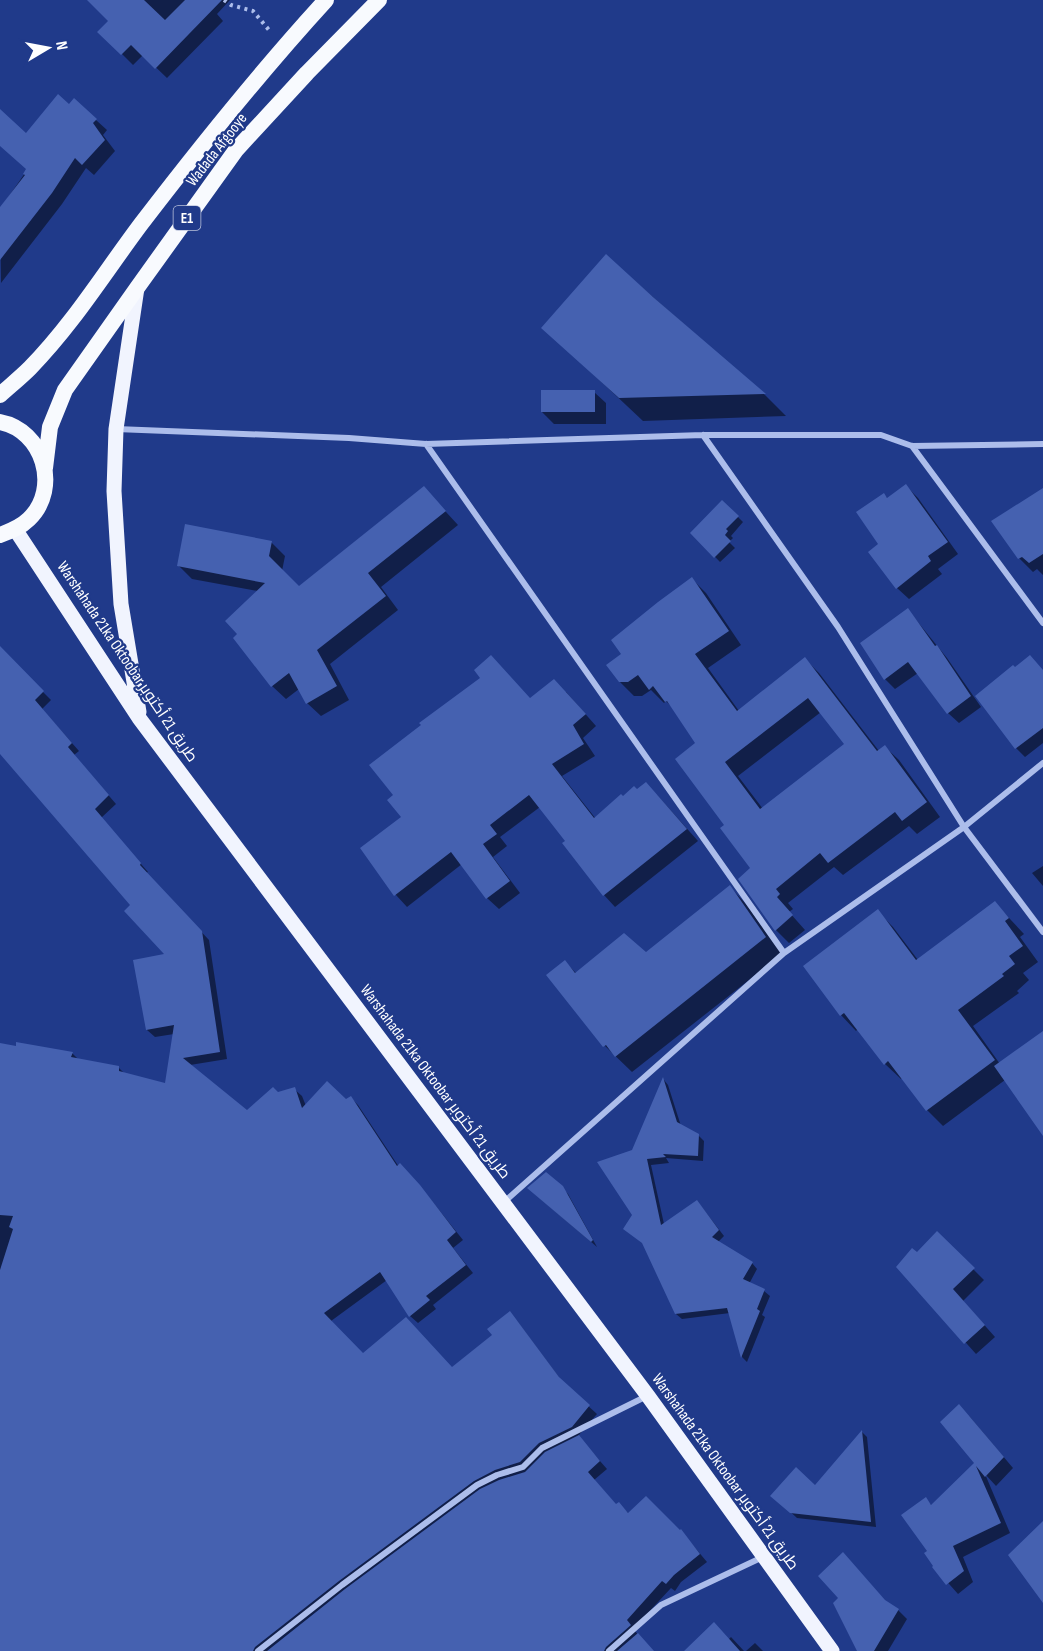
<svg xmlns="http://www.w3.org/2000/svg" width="1043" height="1651" font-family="'Sofia Sans Condensed',Cairo,sans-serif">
  <rect width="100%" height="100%" fill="#203a8a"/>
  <!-- shadow -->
  <path fill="#0007" fill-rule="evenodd" d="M88,0H230L217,14L223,21L167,78L143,55L133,65L100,32L110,21Z
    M75,101L107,130L103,135L115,151L94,175L86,168L62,204L1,283L0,209Z
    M606,256L765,395L786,416L643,421L543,327Z
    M594,392L606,403V424H554L542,412Z
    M906,486L918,498L958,554L938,569L942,574L909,599L897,588L880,544L884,495L888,499Z
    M424,488L458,525L381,587L398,610L330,664L349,700L321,716L307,703L299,689L286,699L272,686L235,638L240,635L258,591L192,579L179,566L271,542L285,556L282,571L299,588Z
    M1043,492V575L1037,569L1033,572L1019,558Z
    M738,517L743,522L731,536L733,538L729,542L735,548L720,562L692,533Z
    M692,579L706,593L741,645L708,668L739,711L805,659L819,673L879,751L885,747L899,760L940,817L917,834L909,826L843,875L834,867L788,903L793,909L789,912L805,930L789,943L776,930L752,868L726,825L698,743L674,709L666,701L664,703L651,690L642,696H634L620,682L623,654ZM821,712L846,745L763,809L738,776Z
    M908,610L947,658L981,707L959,723L948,713L918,673L895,689L885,679Z
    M8,657L51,700L42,709L79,751L74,755L116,804L101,818L148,872L146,873L209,940L227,1059L190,1065L247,1111L278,1094L294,1089L302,1096L306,1106L346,1101L351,1098L358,1105L399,1167L427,1195L463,1240L453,1248L473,1273L433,1305L436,1309L418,1323L410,1316L387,1280L331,1321L363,1355L452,1368L517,1321L564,1384L597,1414L578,1436L607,1469L594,1480L617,1506L619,1504L629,1514L681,1531L707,1562L681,1582L675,1591L671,1588L633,1629L653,1651H0V1045L72,1053L79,1060L119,1068L125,1074L166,1085L174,1034L155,1037L147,1030L167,955L132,905L0,752V662Z
    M1043,671V743L1025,757L1016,748Z
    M566,692L596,726L583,738L595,756L562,776L596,819L624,798L657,795L698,841L615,907L604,895L565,844L567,841L540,807L500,837L507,846L493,857L520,893L499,909L487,898L462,864L407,907L396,895L362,848L403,818L531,700Z
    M1043,866V886L1032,873Z
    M730,887L746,904L782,954L632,1072L605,1046L565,962L577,974L646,954Z
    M995,903L1024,934L1020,937L1038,962L1023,973L1029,980L1017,991L1019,993L973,1026L1000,1064L1043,1032V1129L1005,1080L943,1126L927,1110L903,1078L901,1079L885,1064L858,1029L856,1031L841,1015L877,911L893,927L918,960Z
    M664,1080L668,1085L681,1126L698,1135L704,1141L703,1161L666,1158L669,1163L651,1165L664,1224L697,1201L724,1236L717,1243L752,1263L757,1269L749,1284L764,1291L770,1296L762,1315L765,1317L747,1362L742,1357L730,1313L682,1319L676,1314L644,1244L625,1229L634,1215V1151Z
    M562,1188L568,1194L597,1247L535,1194Z
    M937,1233L984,1280L963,1301L995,1337L976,1354L898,1267L917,1254Z
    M969,1416L1013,1468L996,1486L985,1474L1010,1533L963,1557L973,1582L958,1594L934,1567L929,1551L925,1499L932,1506L976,1463Z
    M862,1432L867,1437L876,1527L797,1518L772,1495L815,1487Z
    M887,1603L898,1610L907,1619L888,1651H871Z
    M731,1637L744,1651H686L728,1640Z
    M755,1643L763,1651H746Z"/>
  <!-- building -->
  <path fill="#4561b0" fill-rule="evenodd" d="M87,0H144L165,20L185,0H222L155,69L131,45L121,55L97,32L108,21Z
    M58,94L69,104L74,98L97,119L93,123L105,140L82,165L75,158L52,193L0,260V207L25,175L23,174L26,169L0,146V109L26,133Z
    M606,254L653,297L766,394L619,398L541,328Z
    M541,390H595V412H541Z
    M906,484L948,542L928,556L931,561L896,589L868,552L878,544L856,512L884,493L887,498Z
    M424,486L446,511L368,573L386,596L317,650L337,686L306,704L289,673L271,687L233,638L237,634L225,621L265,583L177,566L185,524L272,541L269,556L299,586Z
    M1043,488V554L1029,563L1022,557L1018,559L991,521Z
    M722,500L739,516L726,529L728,531L725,535L731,541L714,558L690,533Z
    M692,577L729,631L695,654L737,711L805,657L877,751L885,745L927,802L902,821L895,812L828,863L820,853L776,889L780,894L777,897L793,915L775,931L738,879L750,868L720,828L724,825L675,759L695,743L667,701L665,702L653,686L649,690L638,675L628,682H619L606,665L621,654L611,640L658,602ZM808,698L844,744L760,809L725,762Z
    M908,608L935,646L937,645L971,696L947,714L908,662L884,680L860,643Z
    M0,646L44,691L35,700L72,743L68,747L109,795L95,809L141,863L140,865L202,931L220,1052L183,1058L247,1110L273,1087L278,1092L295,1087L302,1108L327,1081L346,1099L351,1096L397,1166L400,1163L420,1185L456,1232L447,1240L466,1265L426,1296L430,1300L409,1317L380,1272L324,1313L363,1353L406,1317L452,1367L492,1335L487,1329L510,1311L559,1377L590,1405L572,1427L539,1443L520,1462L495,1470L474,1481L339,1581L255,1647L253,1651H0V1270L13,1229L9,1227L13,1216L0,1215V1043L16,1046V1042L73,1052L71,1057L119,1066V1071L165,1083L174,1025L146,1030L133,960L164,954L124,911L130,905L0,754Z
    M491,655L530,698L554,679L586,714L573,725L584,744L552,764L594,818L621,794L623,796L634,786L637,789L646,782L687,829L603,896L562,843L565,841L529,795L490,825L497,834L483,844L510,881L486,899L451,852L394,896L360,848L401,817L387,800L393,795L369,765L421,725L419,723L480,678L474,670Z
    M1030,655L1043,670V728L1015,749L975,696L1013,665L1015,667Z
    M730,885L766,937L615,1057L606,1045L603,1047L546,975L565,960L575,973L624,933L646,952Z
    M995,901L1009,918L1005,921L1023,946L1009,956L1015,964L1002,974L1004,976L958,1010L995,1060L926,1111L888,1061L884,1065L844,1013L840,1016L803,966L878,909L916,960Z
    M1043,1031V1136L994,1066Z
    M663,1077L677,1122L699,1134L698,1156L663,1154L666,1157L647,1159L661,1225L697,1200L719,1230L712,1237L753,1262L743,1279L765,1289L757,1309L760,1311L741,1358L727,1308L675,1314L642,1243L623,1229L632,1215L597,1162L632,1150Z
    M546,1172L563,1186L593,1240L591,1242L527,1188Z
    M937,1231L975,1268L953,1289L985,1325L964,1344L896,1267L912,1248L917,1252Z
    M959,1404L1004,1457L985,1477L976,1466L1001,1523L953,1546L964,1571L946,1585L932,1567L933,1566L924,1553L927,1551L901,1515L926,1497L931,1505L974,1463L940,1422Z
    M862,1430L871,1522L790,1513L770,1496L796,1467L815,1485Z
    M579,1435L600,1461L588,1472L616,1504L619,1502L628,1513L646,1496L680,1530L681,1529L700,1554L674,1575L666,1584L662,1581L627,1620L631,1625L606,1647L604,1651H267L345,1589L480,1489L499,1480L525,1472L545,1452Z
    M1043,1521V1603L1008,1555Z
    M843,1552L885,1600L899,1609L874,1651H857L833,1603L838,1598L818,1576Z
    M714,1622L740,1651H684Z
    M638,1633L654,1651H617Z"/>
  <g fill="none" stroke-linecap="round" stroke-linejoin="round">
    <!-- path -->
    <path stroke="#acbdeb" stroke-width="4" stroke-dasharray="3 4.5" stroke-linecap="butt" d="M224,0L231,5L253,11L269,30"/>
    <!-- minor -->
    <path stroke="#acbdeb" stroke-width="6" d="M116,429L349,438L426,444L703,435H881L912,446L1043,444
      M703,435L838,627L964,827L1043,932
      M426,444L784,953
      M912,446L1043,623
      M504,1202L784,953L964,827L1043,763
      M258,1651L342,1585L477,1485L497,1475L523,1467L542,1448L647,1396
      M609,1651L661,1605L763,1557"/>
    <!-- primary -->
    <path stroke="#f1f4fe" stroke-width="15" d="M137,288L116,429L114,491L121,604L139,712
      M15,529L139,718L648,1396L832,1651"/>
    <!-- trunk -->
    <path stroke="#f8fafe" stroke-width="16" d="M0,395C10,386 21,377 30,368C73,324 105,272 141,224C200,147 261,71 326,0
      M0,422C43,430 61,488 29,519C21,527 11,531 0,535
      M45,468L50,427L65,390L137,288L236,150L307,73L379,0"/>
  </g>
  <g text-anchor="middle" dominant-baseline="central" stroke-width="4.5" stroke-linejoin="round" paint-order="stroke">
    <!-- shield labels -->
    <rect fill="#203a8a" stroke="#bcc4dc" stroke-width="1.5" x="173.5" y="206" width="27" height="24" rx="4.5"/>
    <g font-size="15" font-weight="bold" fill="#fff">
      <text x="187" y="218">E1</text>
    </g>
    <!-- street labels -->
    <g font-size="16" fill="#fff" stroke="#203a8a">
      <text transform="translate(217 150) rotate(-52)">Wadada Afgooye</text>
      <text transform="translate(127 662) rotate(56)">Warshahada 21ka Oktoobar طريق 21 أكتوبر</text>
      <text transform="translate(435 1082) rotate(53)">Warshahada 21ka Oktoobar طريق 21 أكتوبر</text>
      <text transform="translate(725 1472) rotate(54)">Warshahada 21ka Oktoobar طريق 21 أكتوبر</text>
    </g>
  </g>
  <!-- north arrow -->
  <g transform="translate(48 48) rotate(80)" stroke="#203a8a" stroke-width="4.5" paint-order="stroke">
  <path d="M0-4.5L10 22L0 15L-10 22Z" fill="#ffffff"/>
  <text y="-9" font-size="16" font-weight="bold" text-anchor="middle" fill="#ffffff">N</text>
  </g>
</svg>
